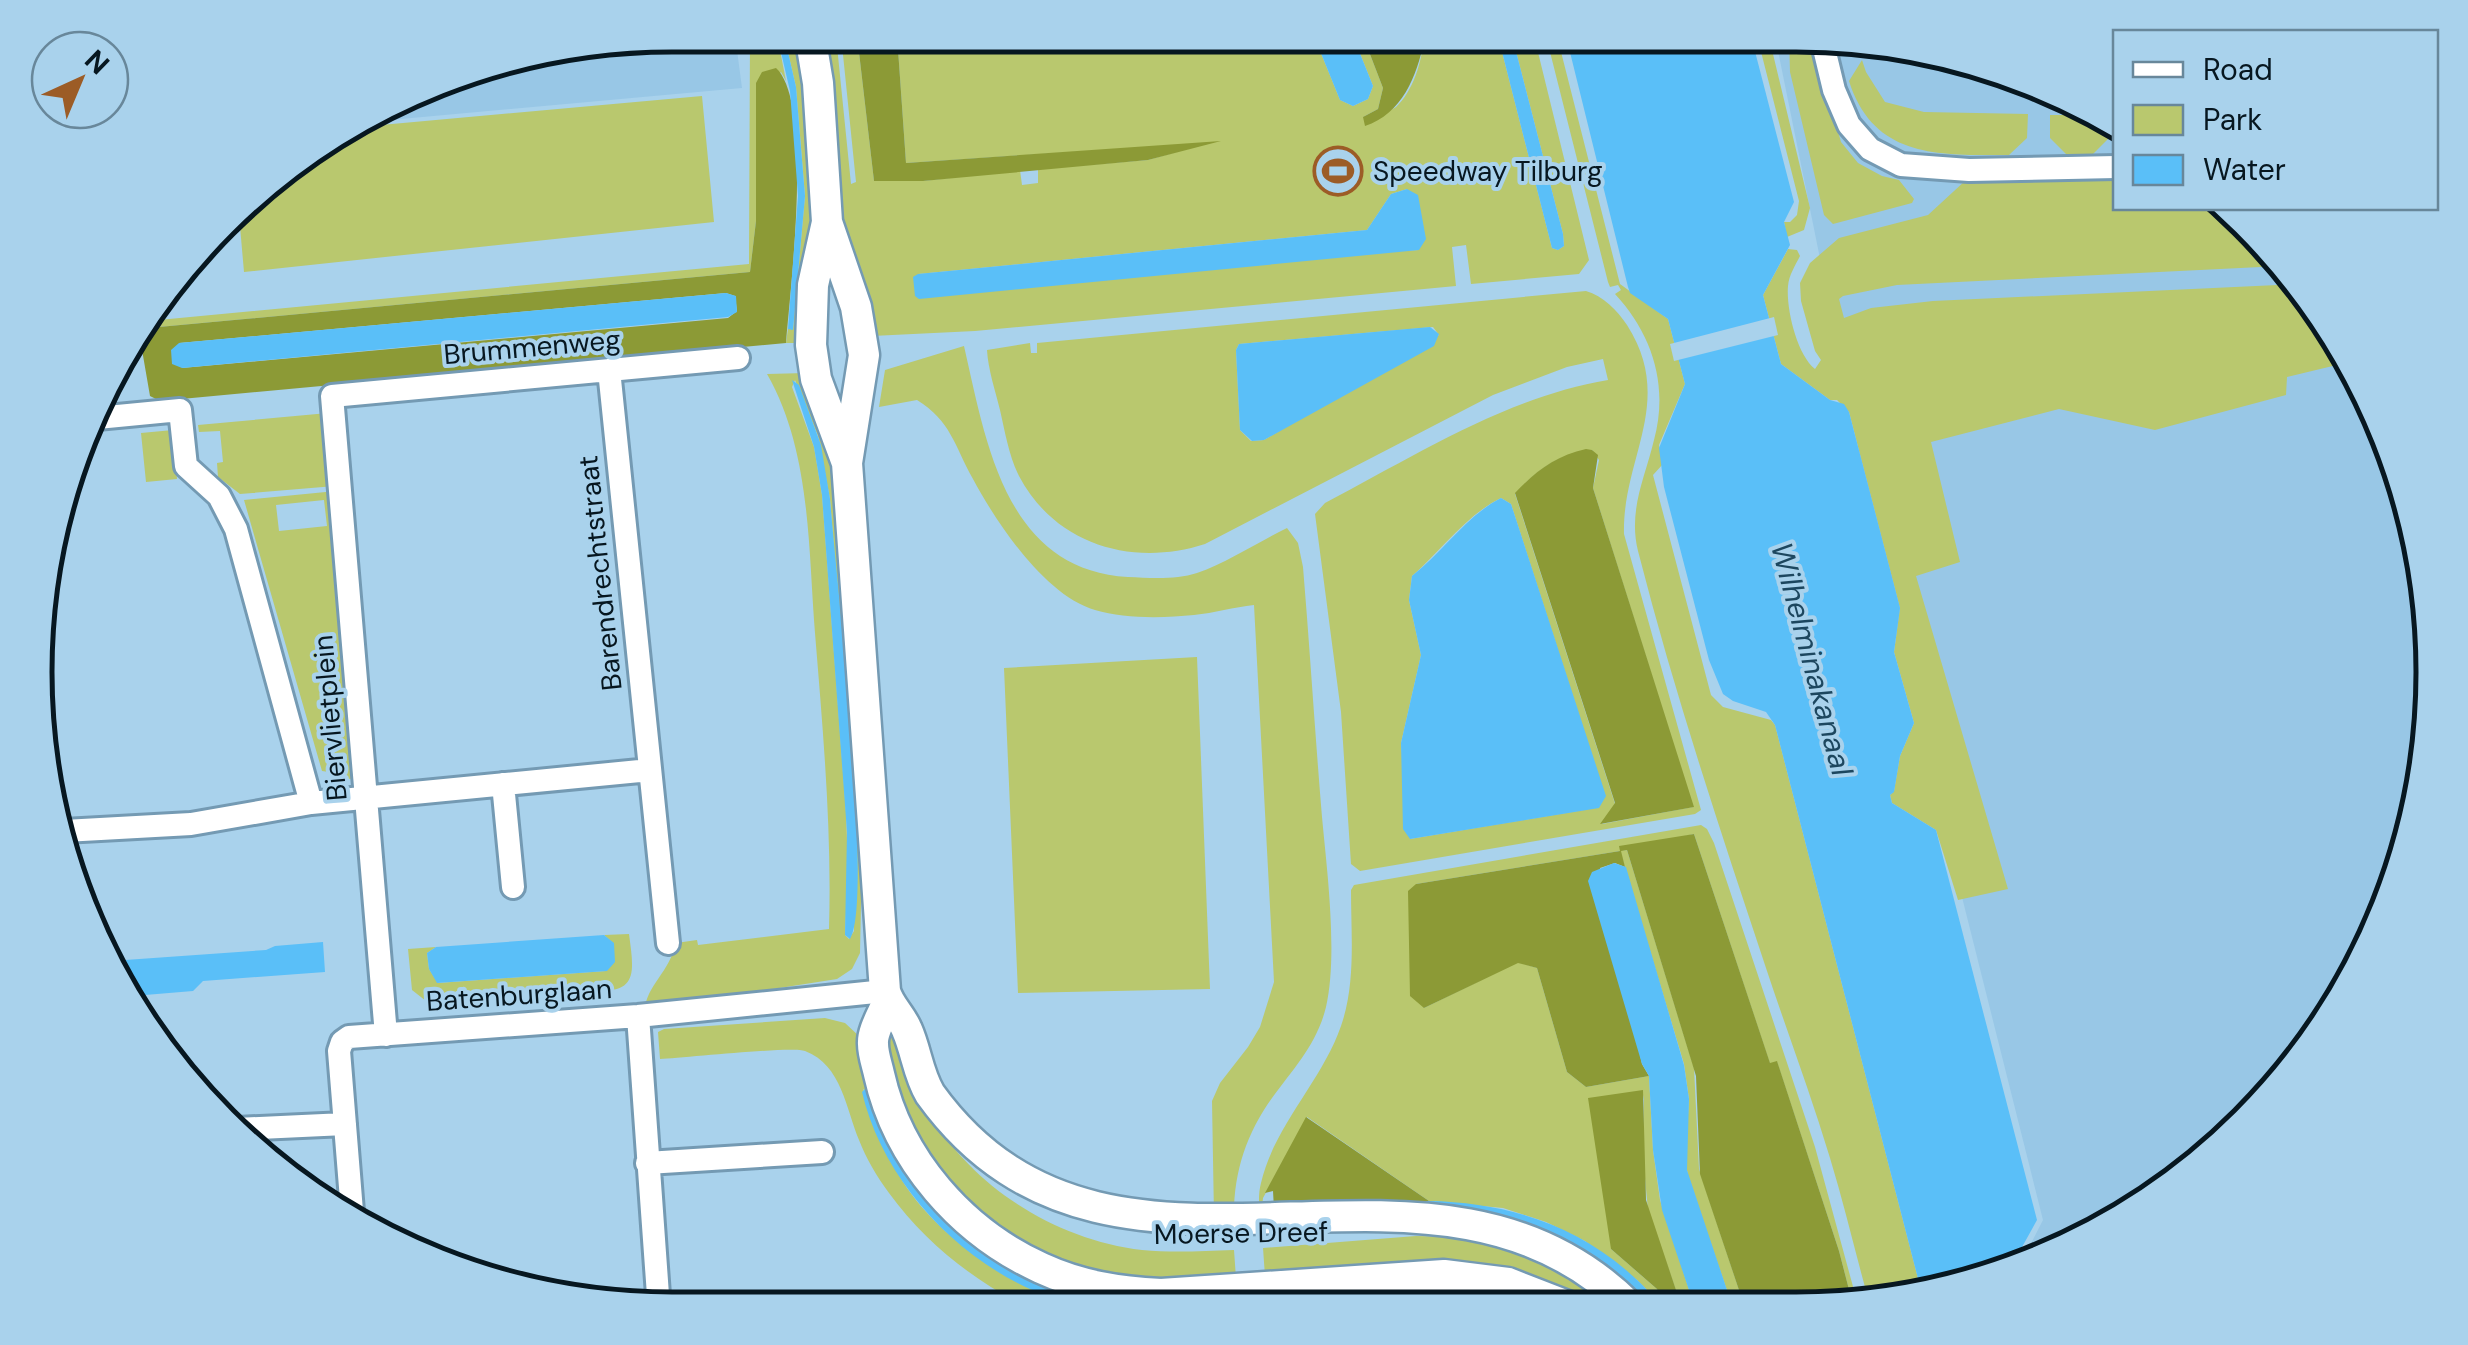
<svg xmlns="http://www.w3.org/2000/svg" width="2468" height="1345" font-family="'DM Sans',sans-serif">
  <rect width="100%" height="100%" fill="#a9d2ec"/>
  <!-- built -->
  <path fill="#98c7e6" d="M672,35H735L742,88L368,122L467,69Z
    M1775,36H1837L1961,57L2114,120L2116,208H2214L2301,284L2411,507L2428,755L2348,991L2274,1093L2149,1203L2019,1267L2043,1220L1896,634Z"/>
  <!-- green -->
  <path fill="#b9c86e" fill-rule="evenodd" d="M750,35H777L786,81L781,72L756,97V221L750,272L148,328L147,321H141L147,314L148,321L749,264Z
    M784,35H796L802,60L814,213L801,343H786L788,329H793L805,196L796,87Z
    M823,35H835L837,46L851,184L856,182L841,35H857L874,181H923L1020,170L1022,185L1038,183V169L1148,160L1208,143L906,163L897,35L1314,36L1340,100L1353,106L1368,99L1373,86L1353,36H1363L1383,88L1378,109L1363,117C1372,114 1388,113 1396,107C1413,92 1424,57 1423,36H1498L1552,248L1558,250L1564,246L1563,234L1512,36H1534L1589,260L1579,274L1471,284L1466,245L1452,247L1456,286L975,331L872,336L843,238ZM1407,189L1419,250L918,274L1367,230L1391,194Z
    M1546,36H1557L1620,284L1668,319L1685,384L1659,445L1663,464L1653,475L1711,695L1723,707L1771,720L1775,725L1922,1294L1870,1305C1856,1256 1845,1207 1830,1158C1811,1095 1788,1034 1767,971C1721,833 1674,692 1638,551C1628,510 1645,478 1654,440C1669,385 1652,334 1615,294L1621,290L1618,285L1610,287L1608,282Z
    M1757,36H1776L1773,54L1810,208L1804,230L1787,237L1784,222H1790L1797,215L1799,201Z
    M1789,36H1811L1841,142L1858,163L1882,176L1899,180L1914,199L1912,203L1833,224L1824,215L1790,72Z
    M1862,60L1866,72L1885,102L1924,112L2028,114L2027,138L2009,155C1942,155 1874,160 1849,81Z
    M702,96L714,222L244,272L239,215L284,167L359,127Z
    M2050,115H2102L2110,118L2109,138L2091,156L2067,155L2050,138Z
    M1966,180L2115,181L2116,208H2214L2281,266L1897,285L1843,296L1839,299L1844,318L1871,308L1933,301L2301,284L2341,364L2287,377L2286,395L2155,430L2059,409L1931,442L1960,562L1916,576L2008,889L1958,900L1936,830L1892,803L1890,795L1894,791L1900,756L1914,723L1894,652L1900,608L1849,412L1837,400H1830L1781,364L1763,295L1788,249L1797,250L1800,256C1795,266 1789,275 1788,286C1786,309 1797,355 1815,369L1821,360L1815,351L1801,301L1800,283L1810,263L1839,238L1928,215Z
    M1586,291C1603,296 1617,310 1627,325C1676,402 1622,457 1624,534L1701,810L1695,814L1360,871L1351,864L1341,712L1315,514L1325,503C1415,456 1506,397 1608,380L1603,359L1567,367L1493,395L1205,544C1134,567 1056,546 1019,476C1009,456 1005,432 1000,410C995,390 988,369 987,350L1030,343L1031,353H1037V343ZM1433,327L1439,335L1264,440L1251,441L1240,430L1236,350L1239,344ZM1592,450L1599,460L1593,488L1693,807L1602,824L1615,804L1515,494C1538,469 1559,454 1592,450ZM1501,498L1511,504L1605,796L1583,810L1410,839L1401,743L1421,655L1409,600L1412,576C1442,550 1466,515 1501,498Z
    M964,346C986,442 1005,570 1128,577C1150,578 1176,580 1197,573C1228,562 1258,542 1287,528L1298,543L1303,567C1310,650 1315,734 1322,817C1327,871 1338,955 1326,1007C1317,1044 1294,1068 1272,1098C1246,1134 1233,1174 1234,1219L1214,1217L1212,1101L1220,1083L1248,1047L1260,1027L1274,982L1254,605C1234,607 1214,613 1194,615C1164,618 1124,619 1095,610C1045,596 996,522 973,479C954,445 951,421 917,400L879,407L885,370Z
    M806,373L831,453L862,854L860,953L852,969L837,979L645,1009C646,987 670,971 676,943L697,940L698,945L829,929C832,830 823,732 815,633C808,546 811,451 767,374ZM795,380L818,436L830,499L853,787L854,931L849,939L845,935L848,869L846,812L822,495L814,447L792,387Z
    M328,413L335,486L240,494L218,477L217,463L223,462L220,431L199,432L198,425Z
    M173,430L177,479L146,482L141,433Z
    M336,491L357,778L330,781L329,772L322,771L244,500ZM324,500L327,526L279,531L276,505Z
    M1197,657L1210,989L1018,993L1004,668Z
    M1701,825L1707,829L1714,843L1815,1147L1858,1305H1853L1839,1251L1777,1062L1770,1064L1694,834L1621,851L1627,850L1694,1068L1699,1169L1744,1305H1732L1689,1180L1685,1161L1689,1099L1684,1064L1620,851L1416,884L1424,1008L1518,962L1537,968L1567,1072L1586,1087L1649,1076L1653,1150L1660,1200L1694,1305H1681L1648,1210L1643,1157L1644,1095L1611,1249L1657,1289L1664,1305H1656L1651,1294L1637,1280L1585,1241L1546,1222L1503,1208L1429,1201L1307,1117L1263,1198L1262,1207C1415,1208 1535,1184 1651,1305H1640L1535,1234L1261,1229C1260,1214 1257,1198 1261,1183C1274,1126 1322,1081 1341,1026C1356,983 1351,935 1351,890L1354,885Z
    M629,934C634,972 639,995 590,990L426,1001L412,990L408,949L436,947L427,953L429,969L438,983L606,971L614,944L604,935Z
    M825,1018L845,1023L860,1037L869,1075L996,1254L1238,1299V1307C1196,1307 1144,1309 1102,1302C992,1284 902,1198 869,1094L863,1089C876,1119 886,1155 903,1182C941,1241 1019,1292 1086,1307H1031L1023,1305C970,1278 924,1241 889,1193C877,1177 866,1158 859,1140C846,1109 842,1065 805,1051C791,1046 683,1058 660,1059L658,1032L664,1029Z
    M896,1037C907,1062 916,1090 930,1114C973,1188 1057,1240 1142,1250C1173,1253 1203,1251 1234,1250L1236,1278L1157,1283L1065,1267L975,1215L911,1133L881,1040Z
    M1416,1236L1458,1237L1531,1254L1614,1305L1587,1306L1566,1293L1265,1276L1263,1248Z
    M1422,1298L1465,1299L1501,1306H1306Z"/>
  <!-- forest -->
  <path fill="#8c9a36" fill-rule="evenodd" d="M857,35H897L906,163L1221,141L1148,160L923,181H874Z
    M1363,36H1423L1424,41C1417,76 1402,114 1365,126L1363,117L1378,109L1383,88Z
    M776,68C814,103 790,290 786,343L160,401L150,396L141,344V321H147L148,328L750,272L756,221V83L762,72ZM726,293L735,296L737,311L728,318L182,368L179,343Z
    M1586,449L1592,450L1598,455L1593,488L1694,807L1600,824L1615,803L1515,493C1536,471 1555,456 1586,449Z
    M1694,834L1770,1063L1777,1061L1839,1251L1853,1305H1744L1700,1174L1696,1076L1627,850L1621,851L1625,867L1615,863L1600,868L1642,1064L1649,1076L1586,1087L1567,1072L1537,968L1518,963L1424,1008L1410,996L1408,891L1416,884L1620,851L1619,846Z
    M1643,1090L1646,1200L1681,1305H1664L1657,1289L1611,1249L1588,1098Z
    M1306,1117L1429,1201L1274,1209L1273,1191L1265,1193Z"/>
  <!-- water -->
  <path fill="#5abff8" d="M777,35H784L796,87L805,196L793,330L788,329L798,196L790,91Z
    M1314,36H1353L1373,86L1368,99L1353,106L1340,100Z
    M1498,36H1512L1563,234L1564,246L1558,250L1552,248Z
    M1566,36H1751L1794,202L1784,222L1790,245L1763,295L1781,364L1830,400L1844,404L1849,412L1900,608L1894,652L1914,723L1900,756L1894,792L1890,795L1892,803L1936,830L2037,1220L2012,1265L2013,1270L2001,1276L1922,1294L1775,725L1766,712L1733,701L1723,694L1709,660L1664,487L1659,448L1685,384L1668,319L1630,293L1628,287Z
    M1407,189L1418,195L1426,239L1419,250L919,299L915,296L913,277L918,274L1367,230L1391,194Z
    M726,293L736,296L737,312L728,317L182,368L172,364L171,350L179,343Z
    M1430,327L1439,334L1434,346L1264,440L1252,441L1240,430L1236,350L1239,344Z
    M792,380L799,385L821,445L830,499C835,566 874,900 850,939L845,935L847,832L822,495L814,447Z
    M1501,498L1511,504L1606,796L1599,808L1410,839L1403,829L1401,743L1421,655L1409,600L1412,576C1444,551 1466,516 1501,498Z
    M1614,863L1626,867L1684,1065L1689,1099L1687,1170L1732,1305H1694L1662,1210L1653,1150L1649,1076L1642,1064L1588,881L1592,872Z
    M604,935L614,943L615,962L607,971L437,983L429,969L427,953L436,947Z
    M323,942L325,972L203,981L193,991L133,996L111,961L266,950L275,946Z
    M865,1089C878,1110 884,1136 897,1158C955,1252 1042,1300 1151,1307C1129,1307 1103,1311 1082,1306C980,1285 885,1192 862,1092Z
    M1429,1201C1500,1202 1570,1222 1626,1270C1638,1281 1650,1290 1657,1305H1651C1555,1205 1478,1209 1349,1206Z
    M1423,1290L1489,1296L1525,1306L1422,1298L1306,1306L1301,1303L1303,1299Z"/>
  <!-- pier -->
  <path fill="#a9d2ec" d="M1774,317L1778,335L1674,361L1670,344Z"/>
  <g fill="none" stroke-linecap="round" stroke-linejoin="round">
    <!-- minor casing -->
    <g stroke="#749ab3" stroke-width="28">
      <path id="minor" d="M1821,36L1834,90L1849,125L1870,149L1901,165L1969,170L2116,167
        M609,370L668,943
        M97,418L180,410L186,466L219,496L236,529L311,803
        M503,784L513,887
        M64,831L191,824L311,803L650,770
        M638,1016L659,1309
        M386,1035L332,396L738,358
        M237,1129L345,1124
        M647,1163L822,1152
        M353,1224L339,1051L342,1042L349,1037L638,1016L885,991"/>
    </g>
    <!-- tertiary casing -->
    <g stroke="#749ab3" stroke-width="35">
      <path id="tertiary" d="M810,35L818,83L827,222L813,285L811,345L816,379L847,463
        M827,222L856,307L864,355L847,463L885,991C889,1006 901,1015 907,1030C916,1050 918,1074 930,1094C1111,1345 1425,1104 1628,1305
        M888,1001C883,1014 872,1031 873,1044C873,1054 877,1065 879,1074C898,1160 962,1232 1041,1268C1080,1286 1119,1292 1161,1294L1444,1275L1508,1283L1567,1306"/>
    </g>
    <!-- minor -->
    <use href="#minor" stroke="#fff" stroke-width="22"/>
    <!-- tertiary -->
    <use href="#tertiary" stroke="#fff" stroke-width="30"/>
  </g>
  <!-- icons -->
  <defs>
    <g id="stadium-ring" transform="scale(2.5)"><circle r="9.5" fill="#a9d2ec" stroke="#9c5c26" stroke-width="1.5"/><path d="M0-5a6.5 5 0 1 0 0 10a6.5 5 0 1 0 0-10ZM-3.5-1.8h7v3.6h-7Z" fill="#9c5c26"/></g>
  </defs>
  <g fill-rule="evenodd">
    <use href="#stadium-ring" x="1338" y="171"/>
  </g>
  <g text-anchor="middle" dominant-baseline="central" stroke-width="8" stroke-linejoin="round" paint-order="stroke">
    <!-- poi labels -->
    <g font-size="28" fill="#071720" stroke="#a9d2ec" text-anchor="start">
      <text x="1373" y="171">Speedway Tilburg</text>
    </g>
    <!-- street labels -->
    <g font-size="28" fill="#071720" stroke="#a9d2ec">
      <text transform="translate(532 347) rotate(-5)">Brummenweg</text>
      <text transform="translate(600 573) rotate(-96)">Barendrechtstraat</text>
      <text transform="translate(330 718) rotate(-95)">Biervlietplein</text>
      <text transform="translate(519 995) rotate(-4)">Batenburglaan</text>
      <text transform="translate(1241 1233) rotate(-1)">Moerse Dreef</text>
    </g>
    <!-- water labels -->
    <g font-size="30" font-style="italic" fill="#1d475f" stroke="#a9d2ec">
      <text transform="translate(1812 659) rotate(75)">Wilhelminakanaal</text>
    </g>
  </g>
  <!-- crop -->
  <path d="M0 0H2468V1345H0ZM672 52H1796A620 620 0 0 1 2416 672V672A620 620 0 0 1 1796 1292H672A620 620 0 0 1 52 672V672A620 620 0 0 1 672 52Z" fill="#a9d2ec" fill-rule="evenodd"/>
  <path fill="none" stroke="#071720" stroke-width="5" d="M672 52H1796A620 620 0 0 1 2416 672V672A620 620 0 0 1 1796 1292H672A620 620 0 0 1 52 672V672A620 620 0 0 1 672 52Z"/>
  <!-- legend -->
  <rect x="2113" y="30" width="325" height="180" fill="#a9d2ec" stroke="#68879a" stroke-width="2.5"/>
  <rect x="2133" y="62" width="50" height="15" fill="#ffffff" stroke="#68879a" stroke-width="2.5"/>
  <text x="2203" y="80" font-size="30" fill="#071720">Road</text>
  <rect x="2133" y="105" width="50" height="30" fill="#b9c86e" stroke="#68879a" stroke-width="2.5"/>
  <text x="2203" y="130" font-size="30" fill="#071720">Park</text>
  <rect x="2133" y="155" width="50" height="30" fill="#5abff8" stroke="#68879a" stroke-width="2.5"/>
  <text x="2203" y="180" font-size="30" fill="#071720">Water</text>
  <!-- north arrow -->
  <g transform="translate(80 80) rotate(44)"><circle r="48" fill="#a9d2ec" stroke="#68879a" stroke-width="2.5"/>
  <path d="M0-8L18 38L0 25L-18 38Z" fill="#9c5c26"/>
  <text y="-15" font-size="28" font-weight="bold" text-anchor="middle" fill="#071720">N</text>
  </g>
</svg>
